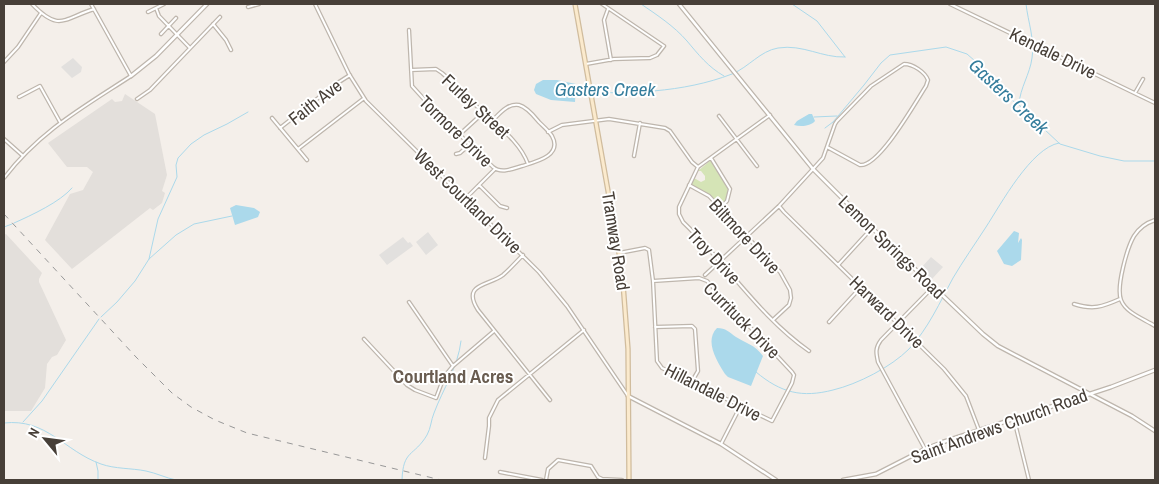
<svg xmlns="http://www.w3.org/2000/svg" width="1159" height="484" font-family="'Archivo Narrow',sans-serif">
  <rect width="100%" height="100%" fill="#f4efea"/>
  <!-- industrial -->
  <path fill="#e3dfdb" d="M125,94L155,114L167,175L162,191L165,193L162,203L153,210L150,208L72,269L45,240L70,194L83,190L93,172L87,167H67L48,143L112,99L115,102L122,101Z
    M6,234L42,273L39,279V282L66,340L57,355L52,357L47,364L45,388L31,411H4V235Z"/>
  <!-- green -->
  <path fill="#d5e4b6" d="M711,160L728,189L726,200L720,206L706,193L690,185L694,178L701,182L705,180V176L701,171H698Z"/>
  <!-- parking -->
  <path fill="#e2e0de" d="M73,58L82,67L81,72L72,78L61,67Z
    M428,232L438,245L426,255L416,242Z
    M403,237L408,243L410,242L413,246L387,265L379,255Z
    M931,257L943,267L932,279L920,269Z"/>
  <!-- water -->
  <path fill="#abd9eb" d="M543,80H557L576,84L575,102L551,100L536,94L534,90L536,84Z
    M809,114H812L815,121C811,126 801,127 794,125L797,121Z
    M236,205L254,208L260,212L258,217L235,225L230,208Z
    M1014,231L1019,233L1018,243L1021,238L1022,240L1021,260L1012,266L1004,264L997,251Z
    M717,328C726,328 729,332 736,337C747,344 754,344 763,356L751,386L728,377L725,374C717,361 704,341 717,328Z"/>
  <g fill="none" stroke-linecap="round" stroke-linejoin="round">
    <!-- stream -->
    <path stroke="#abd9eb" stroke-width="1" d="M641,4C657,15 674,26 687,41C698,54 708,67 724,76
      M792,4L817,21L845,57
      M575,92C627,94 683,93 732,74C749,67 760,51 778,48C803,44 822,58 845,57
      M1019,104C1020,88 1030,74 1032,58C1035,40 1028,22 1026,4
      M814,117L837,116
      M825,128L833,122L864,85L881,63L890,55L946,47L967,54L975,61L995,88L1034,116L1044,129L1060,144L1100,156L1124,161H1155
      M14,223C32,215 60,202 72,188
      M4,227L12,224
      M149,259L158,219L177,177L176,165L178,158L191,144L204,135L227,124L248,112
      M101,317L117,302L135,281L149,259L176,235L194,224L232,216
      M756,372C781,393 802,398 833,390C858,384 891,367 909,349C928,329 940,302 953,278C963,261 975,244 986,227C1001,204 1031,148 1059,143
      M23,422L42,401L99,319
      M4,423C47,418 64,451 101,464C115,469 131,468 146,471C156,473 166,478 176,480
      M96,462L98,471V480
      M402,480C403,449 414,457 427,435C431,428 431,420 434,413C443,389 458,367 461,341"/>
    <!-- minor casing -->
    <g stroke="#beb6ad" stroke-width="4.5">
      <path id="minor" d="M32,4C59,32 63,19 94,9
        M315,4L349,74L366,101L539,272L567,306L628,396
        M950,4L1155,103
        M248,7L259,4
        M156,8L159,16L190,48
        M608,9L604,20L611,60
        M148,12L164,4
        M213,24L226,40L231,50
        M409,30L412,86L432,108L493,167C501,174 512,169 522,166C535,162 563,156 552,136C549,131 543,126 539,122C534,116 527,107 519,105C508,103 500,113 493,120
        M161,34L176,18
        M4,62L18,47L41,13
        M586,64L614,59L650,58L657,55L664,46L602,4
        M411,70L436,69L442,73C456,85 468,99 482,111C499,127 520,142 528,164
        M1135,93L1143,79
        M19,97L40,86L60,122
        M137,99L150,90L220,17
        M770,115L698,167L679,207V214L683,222C726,263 760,317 809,351
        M719,116L757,166
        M272,118L307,160
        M280,128L336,84L350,75
        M548,132L562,125L609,119L665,128L670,131L692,162L698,167
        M459,135L483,113
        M4,139L22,155
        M298,149L363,99
        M456,154L460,153L469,145
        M634,156L640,123
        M711,158L730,189L727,201L721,207
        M4,178C40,131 82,108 131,76L91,4
        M479,185L500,206L507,208
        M689,185L709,196L780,272L790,290L791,298L789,305L774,319
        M465,199L495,169
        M779,206L784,212L944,369L966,396L979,430
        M1155,220C1146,223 1139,228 1134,236C1127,248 1116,287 1121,300C1126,313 1144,319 1155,326
        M619,253L645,248L649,250L653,281L657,361L662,368L772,421L792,383L794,375L792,372L707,281L699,278L653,281
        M523,255C517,261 510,269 503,275C489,286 461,283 478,310L550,400
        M838,265L872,228
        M705,275L779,206L813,169L823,158L835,124L837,121L871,86L904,64C913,64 925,72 928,80L926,86C915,103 879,167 860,165L827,147
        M409,302L453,366
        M1074,304C1093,310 1102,307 1120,299
        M829,322L861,287
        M655,327L692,326L695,329L698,371L691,383
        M364,339L407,385L415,390L436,398L444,377L453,366L494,331
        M1014,419L1029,480
        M721,444L740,407
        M925,449L878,362C876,353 875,348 881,340L933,287
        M485,458L489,426V418L498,400L584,330
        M500,472L542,480
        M546,480L548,469L558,460L591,466L598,477L602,479L622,480"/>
    </g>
    <!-- tertiary casing -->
    <g stroke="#beb6ad" stroke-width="5">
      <path id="tertiary" d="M679,4L813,169L872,228L983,334L998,346L1017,356L1132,416L1155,431
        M131,76L156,56L207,4
        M628,396L721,444L776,480
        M843,480L876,474L925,449L943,442L1111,387L1155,370"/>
    </g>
    <!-- secondary casing -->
    <g stroke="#d0bc9d" stroke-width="5.5">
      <path id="secondary" d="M575,4L622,270L628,349L629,480"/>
    </g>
    <!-- minor -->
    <use href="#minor" stroke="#fff" stroke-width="2"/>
    <!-- tertiary -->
    <use href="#tertiary" stroke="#fff" stroke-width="2.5"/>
    <!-- secondary -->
    <use href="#secondary" stroke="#fbeacd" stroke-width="3"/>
    <!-- rail -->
    <path stroke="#989898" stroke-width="1" stroke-dasharray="6 6" stroke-linecap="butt" d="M4,214L136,357L172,393L191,407L215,420L247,433L441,480"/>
  </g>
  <g text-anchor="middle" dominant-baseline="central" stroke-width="4" stroke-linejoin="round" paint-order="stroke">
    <!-- street labels -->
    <g font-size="18" fill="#473f38" stroke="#fff">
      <text transform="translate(1053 53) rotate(26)">Kendale Drive</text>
      <text transform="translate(315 102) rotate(-38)">Faith Ave</text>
      <text transform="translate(476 106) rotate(43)">Furley Street</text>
      <text transform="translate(456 131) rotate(44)">Tormore Drive</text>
      <text transform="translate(468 201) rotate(44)">West Courtland Drive</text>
      <text transform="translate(745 236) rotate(47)">Biltmore Drive</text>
      <text transform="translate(616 241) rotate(81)">Tramway Road</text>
      <text transform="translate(892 247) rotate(44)">Lemon Springs Road</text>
      <text transform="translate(714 256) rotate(47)">Troy Drive</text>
      <text transform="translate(887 312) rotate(44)">Harward Drive</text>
      <text transform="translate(742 320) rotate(45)">Currituck Drive</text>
      <text transform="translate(713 392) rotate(27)">Hillandale Drive</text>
      <text transform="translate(999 426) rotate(-20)">Saint Andrews Church Road</text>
    </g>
    <!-- water labels -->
    <g font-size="19" font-style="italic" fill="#357d9c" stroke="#fff">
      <text x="605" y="89">Gasters Creek</text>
      <text transform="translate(1009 96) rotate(43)">Gasters Creek</text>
    </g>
    <!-- neighbourhood labels -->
    <g font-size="19" font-weight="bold" fill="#695c50" stroke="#fff">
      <text x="453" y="376">Courtland Acres</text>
    </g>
  </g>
  <!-- border -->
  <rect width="1159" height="484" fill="none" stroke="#473f38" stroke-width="10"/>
  <!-- north arrow -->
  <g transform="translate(45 439) rotate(299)" stroke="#ffffff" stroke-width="4" paint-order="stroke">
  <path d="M0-4L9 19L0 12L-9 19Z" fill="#473f38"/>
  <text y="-8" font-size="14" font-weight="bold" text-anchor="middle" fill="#473f38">N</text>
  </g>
</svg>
